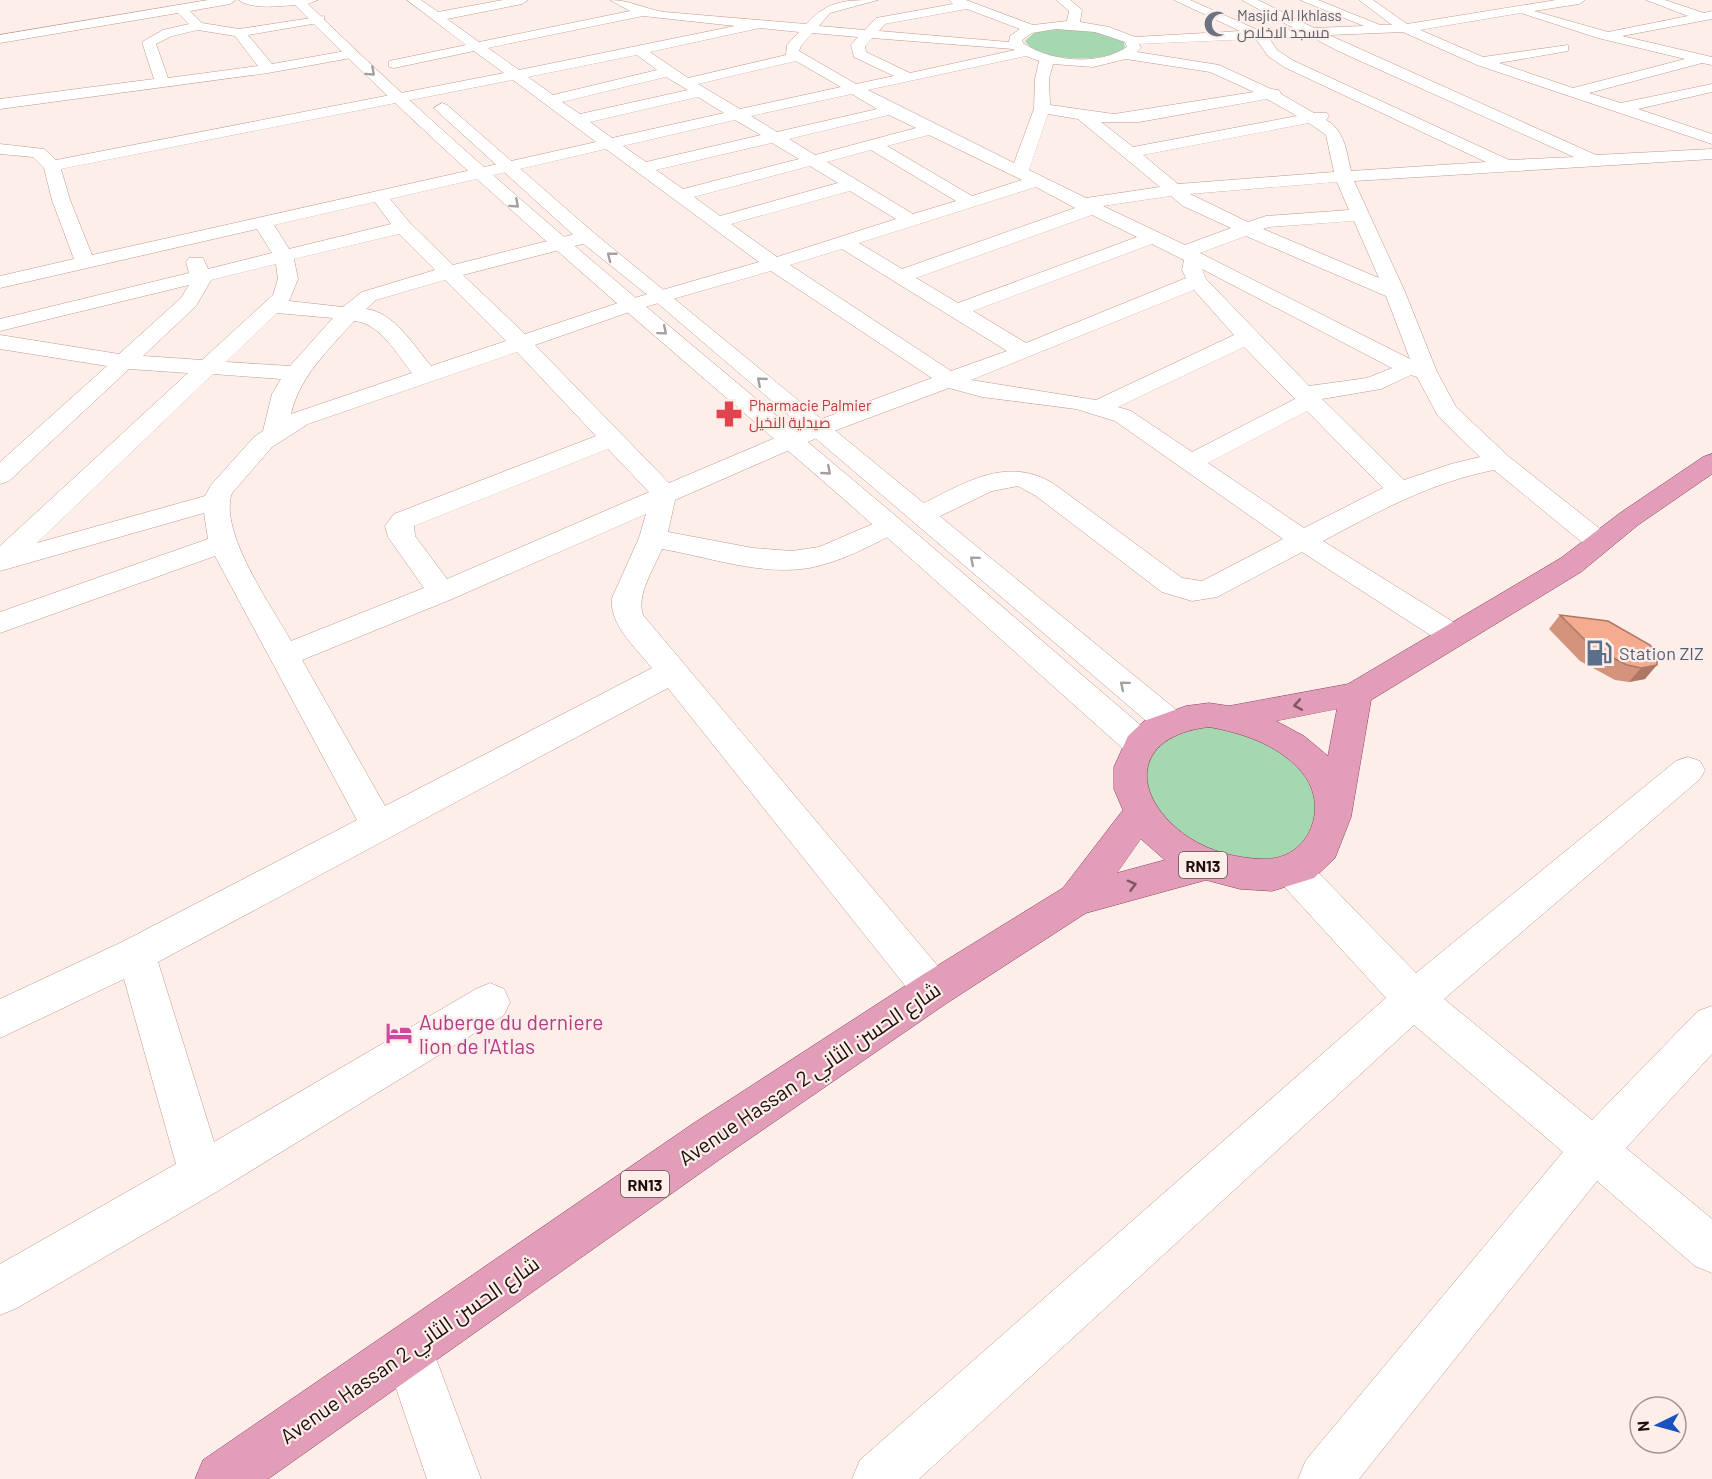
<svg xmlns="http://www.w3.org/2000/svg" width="1712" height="1479" font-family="Barlow,Cairo,sans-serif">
  <rect width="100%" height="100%" fill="#feeee9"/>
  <!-- green -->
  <path fill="#a5d7b1" d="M1078,27L1123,39L1125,47C1109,64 1036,62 1025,41L1036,31Z
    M1193,723L1269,739L1311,779L1318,811L1307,841L1293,851L1276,859L1256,862L1212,856L1147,805C1140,743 1137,752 1193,723Z"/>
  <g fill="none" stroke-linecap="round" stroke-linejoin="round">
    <!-- minor casing -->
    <g stroke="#be9a8d" stroke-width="1">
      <path id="minor" d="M208,0H236L230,4L190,11L202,23L239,29L324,16V22L248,35L272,64L351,50L358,54L351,58L268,73L0,109V99L154,79L142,42L163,30L189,24L178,13L0,43V35ZM198,30L235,36L258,66L168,78L156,44L172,36Z
        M407,0H421L438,12L503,0H528L522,4L447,19L479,42L630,11L610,0C630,0 645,9 664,12L806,24C829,0 845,0 878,0L830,13L819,26L865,30L876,18L953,4L949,0H966L1033,25L1067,21L1069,11L1056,0H1070L1082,10L1080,22L1109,27L1135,37L1240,31L1174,0H1190L1260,31L1295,29L1242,0H1258L1314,28L1364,26L1300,0H1318L1380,25H1392L1359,0H1373L1407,24L1556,0H1585L1579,4L1534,11L1608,32L1688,16L1646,0H1665L1704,13L1712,11V19L1622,36L1712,57V65L1702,63L1589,93L1621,103L1712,84V92L1638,109L1712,134V144L1477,65L1403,32L1329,35L1596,155L1712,149V159L1354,181L1405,292L1437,372L1456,407L1508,456L1609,536L1613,542L1609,548L1599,551L1589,548L1494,470C1432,482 1379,511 1323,541L1463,628L1467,635L1463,642L1452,646L1441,642L1302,552L1217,597L1192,601L1162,592L1036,496L1018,486L992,491L930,521L921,523L912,521L908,515L912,509C959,487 1004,453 1054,484L1182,578L1202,581L1283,539L1115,421L1076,409L982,397L949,388L826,434L675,500L668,532L753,548L792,551L819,547L889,517L899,519L903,525L899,531C870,546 841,562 809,568C761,576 709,557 662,549C654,568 636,595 643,615L947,977L953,990L947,1003L933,1009L919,1003L668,688L158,962L214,1142L476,989L490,983L504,989L510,1002L504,1015L218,1191L17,1308L0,1315V1264L176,1164L124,979L0,1038V999L122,942L357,820L215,556L0,633V612L208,539L204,513L0,571V546L188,373L129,369L9,481L0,484V462L107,366L0,349V335L119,354L181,298L189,285L0,331V319L189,273L186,262L189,258H203L208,269L272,253L257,229L0,288V276L74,259L52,200L44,168L33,157L0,154V144L44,149L56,160L504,73L474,51L394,68L389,67V61L466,45ZM967,9L1020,29L1010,36L1009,42L879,31L885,24ZM1521,13L1598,38L1685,59L1573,88L1499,63L1568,51V45L1483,57L1420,30ZM643,16L735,26L519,70L488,48ZM760,28L799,32L787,45L786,55L688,78L650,52ZM1056,29L1095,32L1125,42L1127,47C1098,66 1051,62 1023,43L1022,40L1032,33ZM812,33L858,37L851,45L854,57L894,76L856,84L799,51L801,46ZM1310,36L1338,51L1574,157L1509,160L1294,61L1277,50L1269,38ZM872,38L1013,49L1015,50L910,73L866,52L865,46ZM1256,39L1268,56L1284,67L1486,162L1351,171C1346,150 1345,131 1326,120L1329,116L1327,113H1314L1281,94L1279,90L1271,89L1219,65L1137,52L1141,48L1139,44ZM637,55L657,70L553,95L528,77ZM1026,56L1039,61L1035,79L1034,109L1014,163L868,90ZM1126,59L1210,72L1254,92L1114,114L1050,105L1049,79L1053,64L1093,67ZM796,61L841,87L740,109L698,84ZM666,77L688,90L580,114L562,102ZM513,80L596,142L92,255L70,200L61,169ZM852,94L877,109L777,132L751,116ZM698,97L724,113L612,138L590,122ZM1267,99L1297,116L1133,147L1101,122H1139ZM1048,114L1078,119L1160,187L1086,198L1029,170ZM889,115L916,128L815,155L789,139ZM735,120L761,135L646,162L623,146ZM1309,123L1326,135L1334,172L1178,184L1143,155ZM929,135L1022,180L972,196L887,146ZM772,143L799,159L683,189L656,170ZM606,149L759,262L624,301L525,334L463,275L594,241L597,237L594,233L587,231L453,265L410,223L390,199ZM871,150L956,201L913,214L827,162ZM810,166L838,183L720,216L694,197ZM1337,182L1349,210L1266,216L1248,222L1190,194ZM1036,187L1075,208L902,269L859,243ZM850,191L896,219L777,257L731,224ZM1171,196L1183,206L1231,228L1185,245L1103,206ZM375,202L391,224L289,249L274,225ZM1092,215L1137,237L958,303L916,278ZM1354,221L1379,278L1263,229L1269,227ZM399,234L435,270L362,292L343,307L289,301L298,279L294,259ZM1246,236L1386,296L1410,359L1200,253ZM1152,244L1184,260L1182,270L1186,278L1026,343L973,311ZM842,249L1007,351L951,371L790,265ZM276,264L278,279L273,295L202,360L143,356L196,306L211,280ZM1202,269L1392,368L1367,378L1309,386L1206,279ZM771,271L932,378L808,424L669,483L535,345L638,309ZM445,280L506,341L431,366C414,346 394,312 366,309L376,300ZM1194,290L1234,335L1096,400L971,380ZM277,313L333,318L290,366L226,362ZM354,321C380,323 396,353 412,373L291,414C300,375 329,350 354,321ZM1244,347L1295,399L1192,452L1131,411L1118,407ZM517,352L596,436L394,514L385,526L388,537L424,588L291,641C272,607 218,531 232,493L272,447L308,424ZM213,374L281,379L272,394L263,431L254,437L211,485L205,496L37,543ZM1411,375L1417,377L1438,416L1480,457L1451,464L1404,480L1322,399L1381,389ZM1307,411L1383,488L1304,528L1208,463ZM608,449L649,492L447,579L415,536L414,526ZM646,514L639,538L612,598C609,625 637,649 652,668L385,806L302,660L452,599Z
        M1688,757L1700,761L1705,770L1700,779L1444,999L1592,1120L1698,1011L1712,1006V1054L1626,1148L1712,1219V1273L1695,1266L1597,1181L1359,1479H1298L1306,1460L1563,1152L1414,1025L919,1479H852L860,1460L1386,998L1279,881L1274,870L1279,859L1292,854L1305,859L1416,973L1676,761Z
        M408,1325L426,1332L481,1479H427L383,1350L390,1332Z"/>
    </g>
    <!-- tertiary casing -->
    <g stroke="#be9a8d" stroke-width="1">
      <path id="tertiary" d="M239,0H318L308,4C463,156 631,294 797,433C916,532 1034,634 1152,735L1157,744L1152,753L1140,757L1128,753C1012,650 897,544 779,443C614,301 448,160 295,5C280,6 251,10 239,0Z
        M442,103L447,105L594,233L1180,713L1185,722L1180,731L1169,734L1158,731L655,301L580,241L437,111L434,108Z"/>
    </g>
    <!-- primary casing -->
    <g stroke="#90415e" stroke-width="1">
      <path id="primary" d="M1712,454V474L1638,525L1581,572L1371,700L1351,817L1335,858L1314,878L1272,891L1240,889L1206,880L1086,913L947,1003L726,1155L268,1479H195L203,1460L694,1123L919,977L1063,888L1123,810L1114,789V767L1128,736L1144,721L1186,706L1209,703L1229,706L1348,684L1561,558L1620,513L1703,457ZM1337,709L1328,756L1304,736L1276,721ZM1209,727C1242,733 1276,744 1299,769C1332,803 1311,861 1262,859C1236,858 1211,852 1188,837C1130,797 1130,736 1209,727ZM1141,839L1165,860L1117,873Z"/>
    </g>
    <!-- minor -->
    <use href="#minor" fill="#fff" fill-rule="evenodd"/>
    <!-- tertiary -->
    <use href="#tertiary" fill="#fff" fill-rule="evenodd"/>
    <!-- primary -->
    <use href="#primary" fill="#e29db9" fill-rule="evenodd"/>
  </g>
  <!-- wall -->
  <path fill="#d3937c" d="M1560,615L1650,645L1645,679L1629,682L1615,680L1580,661L1549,629Z"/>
  <!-- shaded-wall -->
  <path fill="#ac7865" d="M1657,665L1645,679L1629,682L1641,668Z"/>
  <!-- building -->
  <path fill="#f5ab90" stroke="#ac7865" stroke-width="1.5" d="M1560,615L1608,621L1650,645L1657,654V665L1641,668L1627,665L1592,647Z"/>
  <!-- one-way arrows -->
  <defs><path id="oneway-chevron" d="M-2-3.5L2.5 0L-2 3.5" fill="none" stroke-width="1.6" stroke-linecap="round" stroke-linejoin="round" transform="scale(1.5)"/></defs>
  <g stroke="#a59f9e">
    <use href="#oneway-chevron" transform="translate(371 72) rotate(42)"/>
    <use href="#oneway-chevron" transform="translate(515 204) rotate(42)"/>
    <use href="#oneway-chevron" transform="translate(611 256) rotate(-142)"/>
    <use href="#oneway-chevron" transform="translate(663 331) rotate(40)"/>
    <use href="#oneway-chevron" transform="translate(761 381) rotate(-139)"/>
    <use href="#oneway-chevron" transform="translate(827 471) rotate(41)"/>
    <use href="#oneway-chevron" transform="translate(974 560) rotate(-140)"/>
    <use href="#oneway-chevron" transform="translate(1124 685) rotate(-140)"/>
  </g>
  <g stroke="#805662">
    <use href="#oneway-chevron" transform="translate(1298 705) rotate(170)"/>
    <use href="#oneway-chevron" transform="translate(1132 885) rotate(-15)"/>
  </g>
  <!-- icons -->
  <defs>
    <g id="mosque-bare" transform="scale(2.07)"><path d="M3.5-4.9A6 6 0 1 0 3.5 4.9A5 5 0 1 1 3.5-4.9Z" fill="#6b7280" stroke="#feeee9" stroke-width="2.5" paint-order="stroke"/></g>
    <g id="pharmacy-bare" transform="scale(2.07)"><path d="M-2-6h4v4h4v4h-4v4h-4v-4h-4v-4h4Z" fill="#e0444e" stroke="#feeee9" stroke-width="2.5" paint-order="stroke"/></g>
    <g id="fuel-bare" transform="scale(2.07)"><path d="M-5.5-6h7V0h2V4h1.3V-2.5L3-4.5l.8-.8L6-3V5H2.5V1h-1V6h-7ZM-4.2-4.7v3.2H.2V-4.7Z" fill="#5c6f8a" stroke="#feeee9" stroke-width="2.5" paint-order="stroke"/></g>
    <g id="hotel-bare" transform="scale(2.07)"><path d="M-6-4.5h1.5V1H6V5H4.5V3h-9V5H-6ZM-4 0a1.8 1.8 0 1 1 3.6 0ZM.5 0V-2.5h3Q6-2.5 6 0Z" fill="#d1479c" stroke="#feeee9" stroke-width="2.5" paint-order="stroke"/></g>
  </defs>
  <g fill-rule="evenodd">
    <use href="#mosque-bare" x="1217" y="24"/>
    <use href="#pharmacy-bare" x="729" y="414"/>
    <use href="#fuel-bare" x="1599" y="653"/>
    <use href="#hotel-bare" x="399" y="1033"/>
  </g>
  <g text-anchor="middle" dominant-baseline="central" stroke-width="4.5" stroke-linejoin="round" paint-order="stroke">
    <!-- far-worship labels -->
    <g font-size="15" fill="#5b616d" stroke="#feeee9" text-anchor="start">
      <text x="1237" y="15">Masjid Al Ikhlass<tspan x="1237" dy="17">مسجد الاخلاص</tspan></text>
    </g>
    <!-- far-health labels -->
    <g font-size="15" fill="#be3a42" stroke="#feeee9" text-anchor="start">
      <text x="749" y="405">Pharmacie Palmier<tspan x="749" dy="17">صيدلية النخيل</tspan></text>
    </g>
    <!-- shield labels -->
    <g fill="#feeee9" stroke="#60534e" stroke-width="1.5">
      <rect x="1179" y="852" width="48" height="26" rx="4.5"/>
      <rect x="621" y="1171" width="48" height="26" rx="4.5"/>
    </g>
    <g font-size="16" font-weight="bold" fill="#1d100c">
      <text x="1203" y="865">RN13</text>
      <text x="645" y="1184">RN13</text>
    </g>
    <!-- service labels -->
    <g font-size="18" fill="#4e5e75" stroke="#feeee9" text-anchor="start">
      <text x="1619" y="653">Station ZIZ</text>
    </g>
    <!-- near-hotel labels -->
    <g font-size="21" fill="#b23c85" stroke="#feeee9" text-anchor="start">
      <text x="419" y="1021">Auberge du derniere<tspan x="419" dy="24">lion de l'Atlas</tspan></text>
    </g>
    <!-- near-street labels -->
    <g font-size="21" fill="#1d100c" stroke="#feeee9">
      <text transform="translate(809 1073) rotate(-34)">Avenue Hassan 2 شارع الحسن الثاني</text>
      <text transform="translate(409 1349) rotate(-35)">Avenue Hassan 2 شارع الحسن الثاني</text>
    </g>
  </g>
  <!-- north arrow -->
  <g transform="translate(1658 1425) rotate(265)"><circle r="28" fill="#feeee9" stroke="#a49591" stroke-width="1.5"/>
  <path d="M0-4.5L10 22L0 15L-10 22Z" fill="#1a52be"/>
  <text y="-9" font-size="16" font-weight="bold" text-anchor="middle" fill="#1d100c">N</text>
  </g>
</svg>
